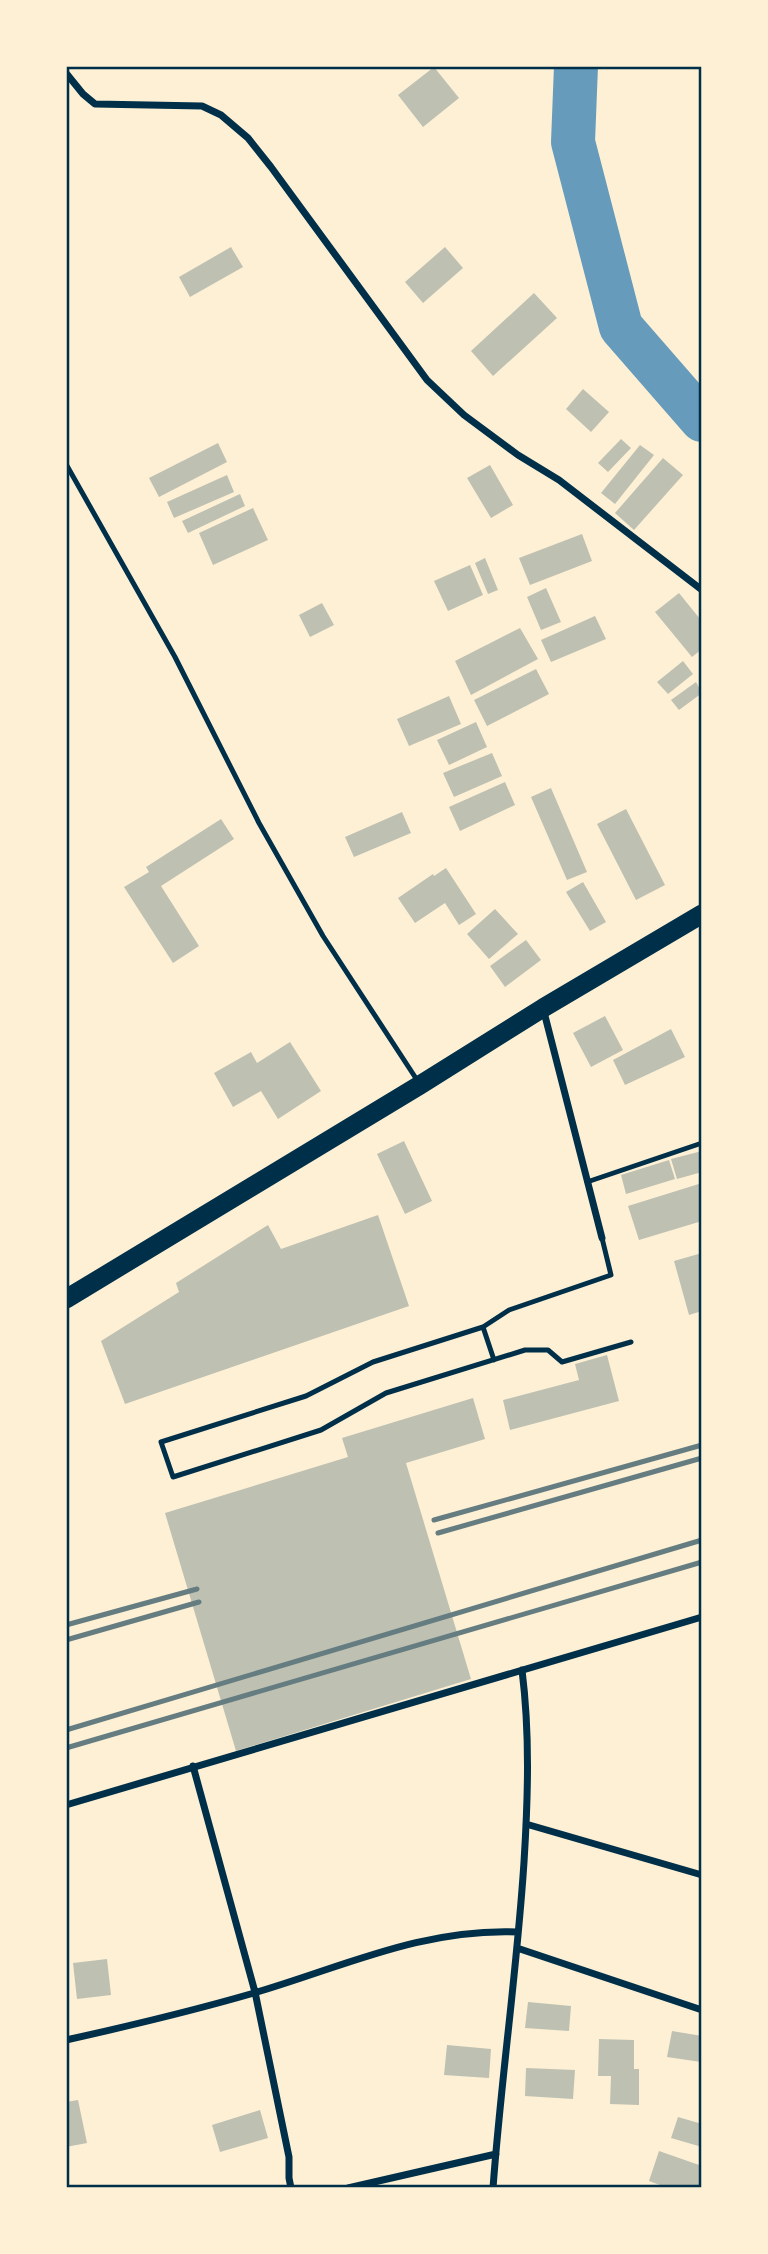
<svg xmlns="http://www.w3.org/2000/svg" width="768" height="2254" font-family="'Times New Roman',serif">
  <rect width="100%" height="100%" fill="#fdf0d5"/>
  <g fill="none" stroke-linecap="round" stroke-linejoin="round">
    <!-- river -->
    <path stroke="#669bbc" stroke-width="44" d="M576,66L573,142L621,327L702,420"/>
  </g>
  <!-- building -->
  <path fill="#bec0b2" d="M434,67L459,98L423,127L398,95Z
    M231,247L243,267L190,297L179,277Z
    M445,247L463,268L423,303L405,282Z
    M534,293L557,318L493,376L471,351Z
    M583,389L609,412L591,432L566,409Z
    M621,439L631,448L608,472L598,463Z
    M218,443L227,462L159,497L149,478Z
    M640,445L654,455L615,504L601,493Z
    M663,458L683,475L634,530L615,513Z
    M490,465L513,505L491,518L467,478Z
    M227,475L234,492L174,518L167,502Z
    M240,494L245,506L188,533L182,521Z
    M253,508L268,540L213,565L199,533Z
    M582,534L592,561L530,585L519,558Z
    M485,558L498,590L488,594L475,563Z
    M470,565L483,595L448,611L434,581Z
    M546,588L561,622L541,630L527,597Z
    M679,593L700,619L702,617V649L692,657L655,612Z
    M322,603L334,625L310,637L299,615Z
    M595,616L606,639L551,662L541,640Z
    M520,628L538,659L471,695L455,661Z
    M683,661L693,674L668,694L657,682Z
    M536,669L549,694L487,726L474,700Z
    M696,682L702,693L679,710L671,700Z
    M449,696L461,724L409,746L397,719Z
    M476,722L487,747L449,765L437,740Z
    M492,753L502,776L454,797L443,773Z
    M505,782L515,805L460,831L449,807Z
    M551,788L587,872L567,880L531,797Z
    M626,809L665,885L636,900L597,824Z
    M402,812L411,833L354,857L345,837Z
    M221,819L234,839L161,886L199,946L173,963L124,887L149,872L146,867Z
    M446,868L476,914L459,925L445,903L415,923L398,898L433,874L434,876Z
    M583,882L606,922L590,931L566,892Z
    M495,909L518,934L489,959L467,934Z
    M526,940L541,960L505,987L490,966Z
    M605,1016L623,1050L591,1067L573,1033Z
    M671,1029L685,1057L625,1085L613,1060Z
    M290,1042L321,1091L278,1119L261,1091L233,1107L214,1073L251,1052L257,1063Z
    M404,1141L432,1201L405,1214L377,1154Z
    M702,1151V1172L677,1179L671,1159Z
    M669,1160L675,1179L626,1194L621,1175Z
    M702,1183V1221L639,1240L628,1206Z
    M378,1215L409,1306L125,1404L101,1341L179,1292L176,1283L268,1225L281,1249Z
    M702,1253V1311L689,1315L674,1261Z
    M607,1355L619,1401L510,1430L503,1400L579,1380L575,1364Z
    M473,1398L485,1439L406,1463L471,1679L236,1751L165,1513L348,1457L342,1438Z
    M107,1959L111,1995L77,1999L73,1963Z
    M528,2002L571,2006L569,2031L525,2028Z
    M672,2031L702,2036L701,2062L667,2057Z
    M599,2039L634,2040V2069H639V2105L610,2104L611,2076H598Z
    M447,2045L491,2049L489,2078L444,2075Z
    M526,2068L575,2070L573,2099L525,2096Z
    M78,2100L87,2143L66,2147V2102Z
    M260,2110L268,2138L220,2152L212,2125Z
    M678,2117L702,2124V2147L671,2138Z
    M659,2151L702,2166V2188H668L649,2181Z"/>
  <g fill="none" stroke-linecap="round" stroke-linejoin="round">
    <!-- service -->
    <path stroke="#003049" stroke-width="5" d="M66,464L175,657L259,823L323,936L419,1083
      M587,1182L702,1143
      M602,1238L611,1275L509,1310L483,1327L373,1362L306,1396L161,1442L173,1477L321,1430L386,1393L525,1350H548L562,1362L631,1342
      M483,1327L494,1360"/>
    <!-- minor -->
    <path stroke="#003049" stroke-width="7" d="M66,73L83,94L95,104L202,106L221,115L248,138L271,167L427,380L464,415L518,455L559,480L702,590
      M544,1012L602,1238
      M193,1766L255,1992L289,2157V2178L291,2188
      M66,1805L702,1617
      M526,1824L702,1875
      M517,1948L702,2010
      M66,2040C129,2026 192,2011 254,1993C343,1967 422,1928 518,1932
      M348,2188L496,2154
      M493,2188C501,2079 517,1971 524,1862C528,1798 530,1734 522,1670"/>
    <!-- trunk -->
    <path stroke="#003049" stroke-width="19" d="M66,1299L420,1085L543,1008L702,914"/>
    <!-- rail -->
    <path stroke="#657d81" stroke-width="5" d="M434,1520L702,1445
      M438,1533L702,1458
      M66,1625L197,1589
      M66,1640L199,1602
      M66,1730L702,1540
      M66,1748L702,1562"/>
  </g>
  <!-- border -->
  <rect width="768" height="2254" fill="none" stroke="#fdf0d5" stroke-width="136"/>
  <rect x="68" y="68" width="632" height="2118" fill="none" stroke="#003049" stroke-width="2.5"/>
</svg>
